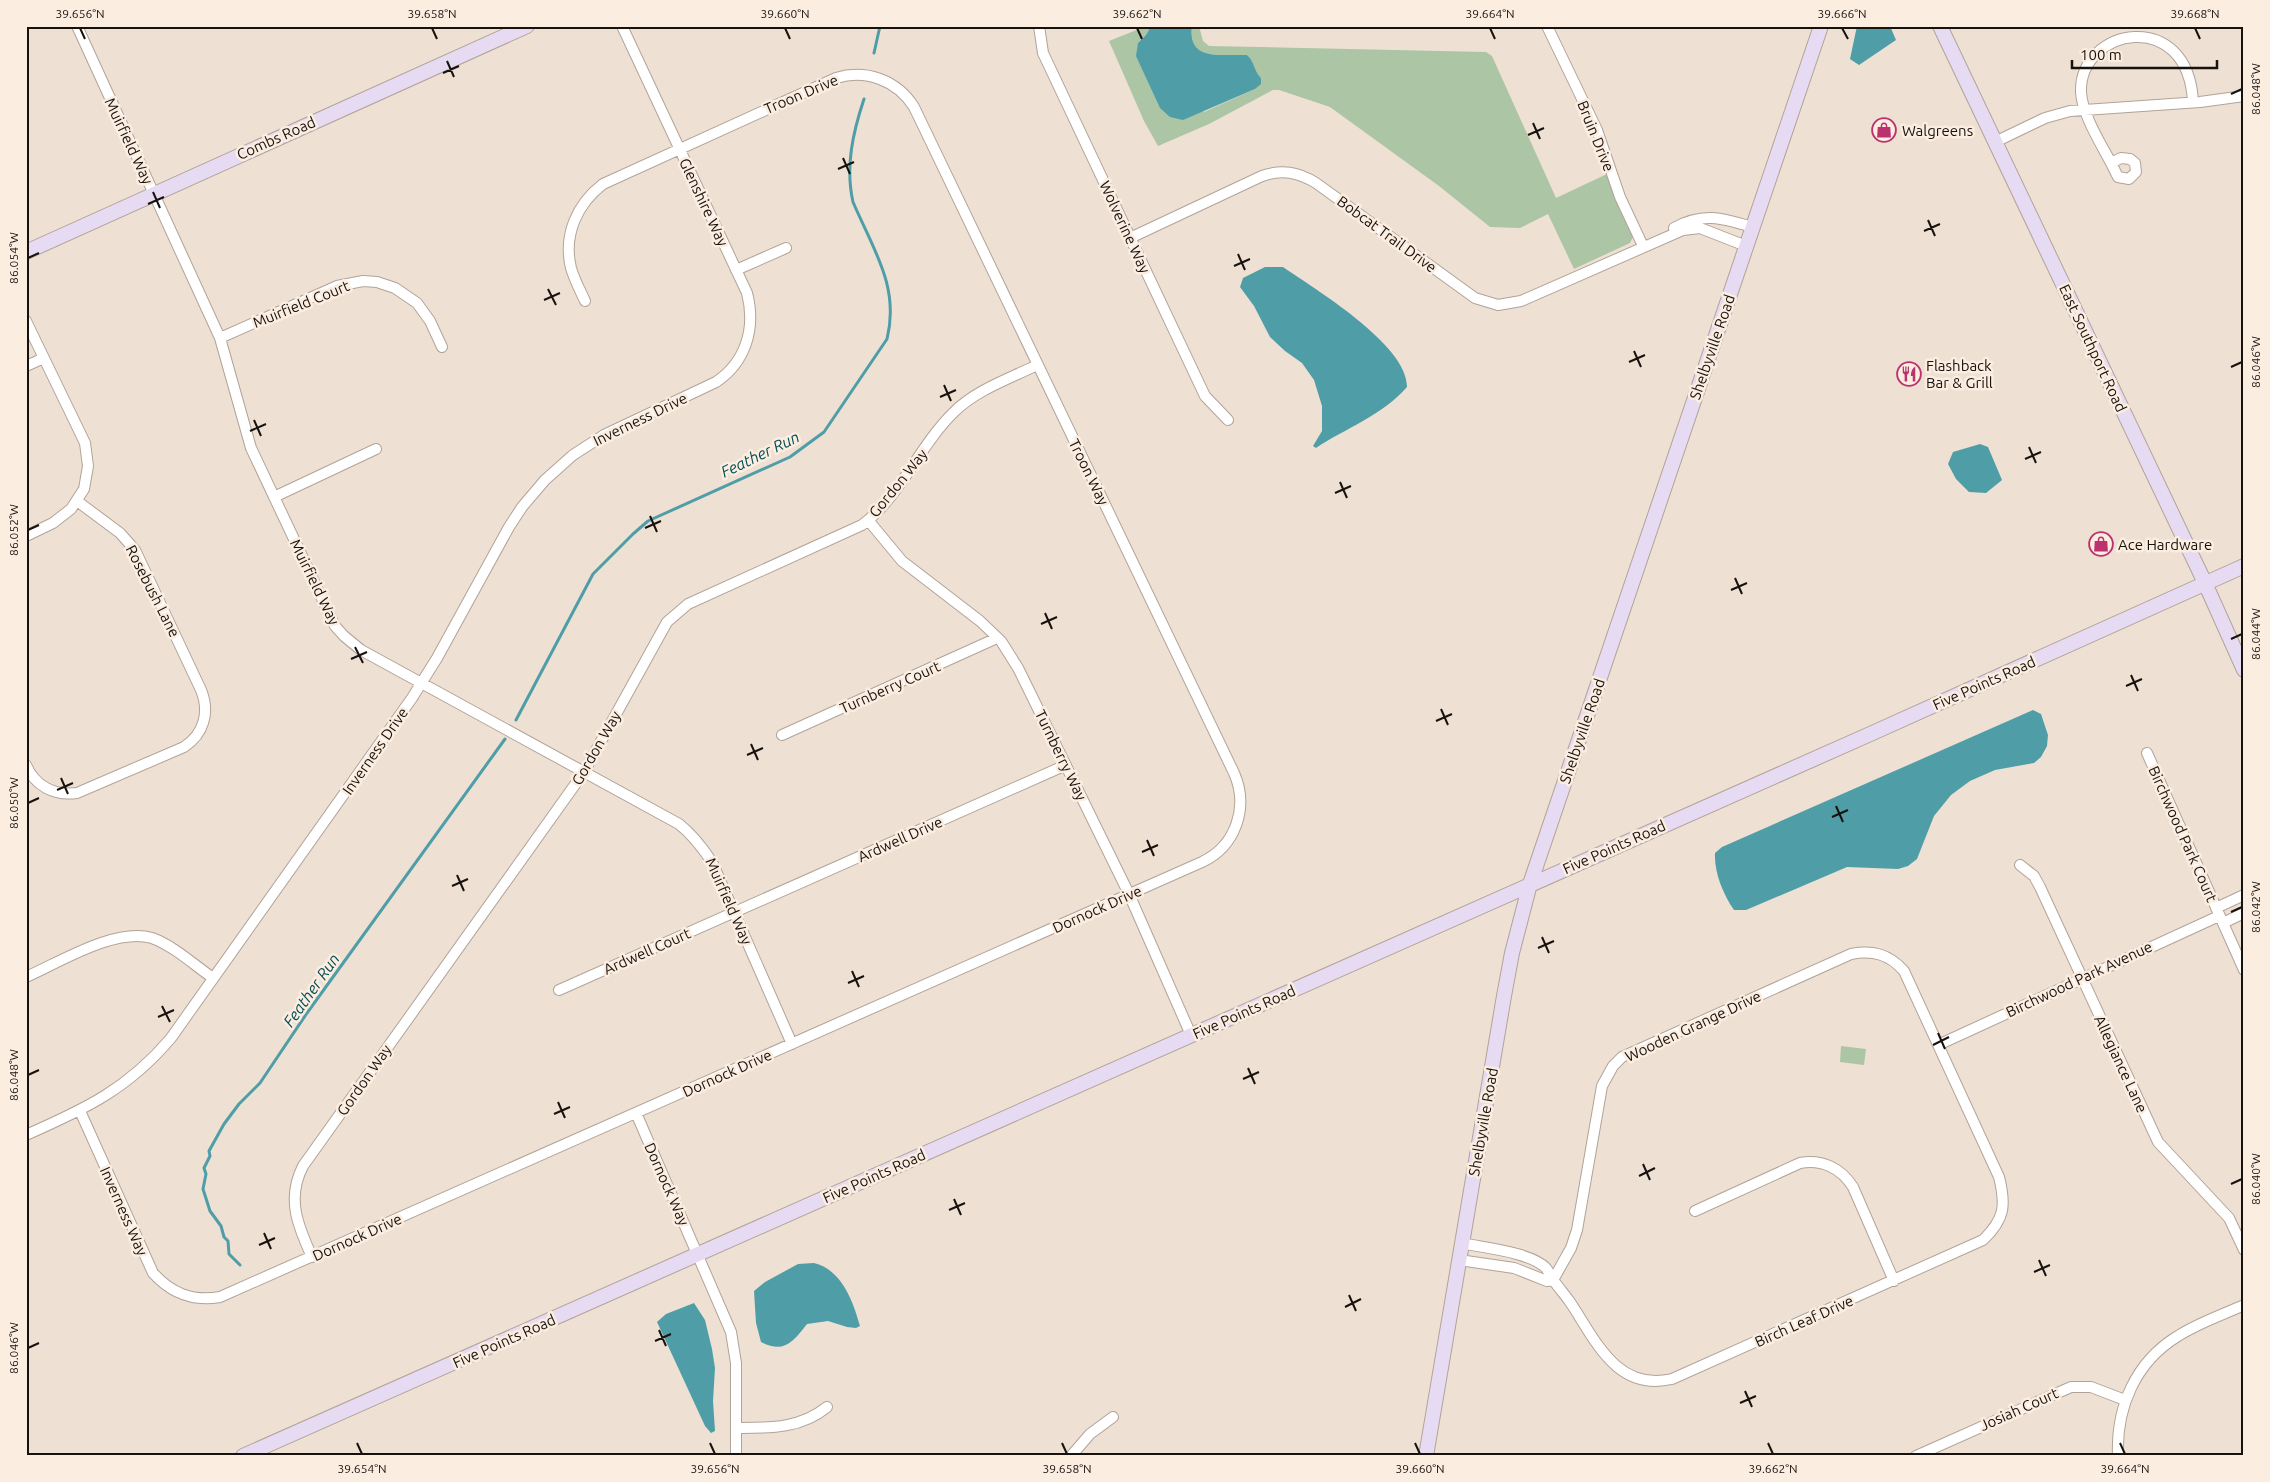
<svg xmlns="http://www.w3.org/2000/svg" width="2270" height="1482" font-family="Ubuntu,sans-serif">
  <rect width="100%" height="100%" fill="#efe0d4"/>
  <!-- green -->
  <path fill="#acc5a4" d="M1140,26H1151L1146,35L1138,43L1204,112L1255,89L1261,78C1254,71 1254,60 1247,55C1222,54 1187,62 1192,26H1199L1203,41L1209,46L1486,52L1492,56L1556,198L1607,174L1633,237L1630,243L1574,269L1548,214L1520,228L1490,227L1439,186L1330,107L1279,90H1273L1209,124L1158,146L1144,121L1109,41L1139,29Z
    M1841,1046L1866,1049L1864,1065L1840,1062Z"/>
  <!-- water -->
  <path fill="#4f9ea7" d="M1151,26H1192C1187,62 1222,54 1247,55C1254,60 1254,71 1261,78V84L1255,89L1183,120L1170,117L1160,108L1136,56L1138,43L1146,35Z
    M1857,26H1890L1896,40L1859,65L1850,59Z
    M1265,267H1283C1315,289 1408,345 1407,387C1383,415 1346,428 1316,448L1313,446L1322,431V406L1314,380L1302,363L1285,351L1270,337L1254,306L1240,287L1243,278Z
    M1980,444L1988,447L2002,480L1986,493L1969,492L1956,479L1948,464L1953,452Z
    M2033,710L2041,714L2048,735L2047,746L2041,757L2034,763L1995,770L1970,781L1951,795L1934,816L1917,859L1908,866L1898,869L1847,867L1746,910H1734C1723,894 1714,872 1715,853L1722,847Z
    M814,1263C842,1270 853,1301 860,1326L856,1328L847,1327L828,1321L807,1324C793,1342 784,1354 761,1342L756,1323L754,1291L765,1282L798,1264Z
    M694,1303L705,1320L712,1349L715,1368L713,1401L715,1431L711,1433L705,1426L657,1322L666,1314Z"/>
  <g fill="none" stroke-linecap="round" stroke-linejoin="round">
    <!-- stream -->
    <path stroke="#4f9ea7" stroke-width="3" d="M874,53L880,26
      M516,720L593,574L633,534L648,521L790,457L824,432L887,339C900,287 873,249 853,202C845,167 853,132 864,99
      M240,1265L229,1254L228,1241L224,1237L221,1226L210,1211L203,1189L206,1174L204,1168L210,1156L209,1151L224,1124L239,1104L260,1083L307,1013L505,739"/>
    <!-- street casing -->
    <g stroke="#b1a398" stroke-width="12">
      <path id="street" d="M77,26L220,338L251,448L335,626L344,636L361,650L679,824C693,835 702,847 712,862L792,1044
        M1039,26L1043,53L1205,396L1228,420
        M1547,26L1597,130L1620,197L1643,246
        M1995,142L2045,118L2070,111L2200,102L2244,96
        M2121,158L2130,159L2135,163L2136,172L2129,179L2118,177L2111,163Z
        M2111,163C2101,144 2082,114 2081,92C2079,28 2188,6 2193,102
        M1674,228C1703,212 1722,218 1752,227
        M1130,238L1262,176C1282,169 1298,172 1316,183L1475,298L1498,305L1521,301L1683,230L1700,228L1746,246
        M736,270L786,248
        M26,321L85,443L88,466L84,489L71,509L53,523L26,536
        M220,338L337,286L363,281L377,282L395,288L417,303L430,321L442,347
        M26,366L44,358
        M274,497L376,449
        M868,520L902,561L980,621L1001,641L1018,668L1129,894L1191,1035
        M782,735L997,638
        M2147,753L2244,970
        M26,765C35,786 54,796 77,793L184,747C204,734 210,712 201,690L135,550L120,533L77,501
        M2020,865L2034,876L2040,887L2158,1142L2229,1218L2244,1250
        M2216,908L2244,895
        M2223,923L2244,913
        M26,977C60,962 116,927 152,938C174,946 194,965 213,978
        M559,990L1066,765
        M1938,1045L2219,916
        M80,1111L153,1273C171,1293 192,1302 220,1297L1202,862C1236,846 1249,807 1234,773L914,107C897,80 866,69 836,78L603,184C577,204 563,235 571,268C574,279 580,290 585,301
        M636,1113L731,1332L736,1363V1456
        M26,1135C85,1109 128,1089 171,1038L412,698L437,658L509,527L522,507L545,480L573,455L604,435L716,382C746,362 756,328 747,293L622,26
        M1695,1211L1800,1163C1822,1159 1841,1168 1853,1187L1894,1281
        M1462,1243C1484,1248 1530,1252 1546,1268C1549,1272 1551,1277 1554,1281C1559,1288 1565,1295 1570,1302C1595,1339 1616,1392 1672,1379L1983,1240C2005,1219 2006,1205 1999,1177L1904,971C1889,954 1873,950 1851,954L1622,1057L1613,1066L1602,1086L1577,1230L1571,1248L1553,1280
        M312,1257C298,1226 286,1199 303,1166L584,772L667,622L688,604L862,525C901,496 919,446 954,412C976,390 1009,379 1037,365
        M1459,1260L1514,1268L1547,1281L1553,1280
        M736,1428C769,1428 800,1429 827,1407
        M1071,1456L1090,1434L1113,1417
        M1916,1456L2071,1387H2091L2125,1400
        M2118,1456C2116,1408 2135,1362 2178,1336C2198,1323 2222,1315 2244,1305"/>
    </g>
    <!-- secondary casing -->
    <g stroke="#b1a398" stroke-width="16">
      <path id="secondary" d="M1940,26L2205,583L2244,670
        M26,252L527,26
        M243,1456L1868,735L2244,566
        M1426,1456L1504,996L1512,953L1530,884L1821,26"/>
    </g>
    <!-- street -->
    <use href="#street" stroke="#fff" stroke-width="10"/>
    <!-- secondary -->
    <use href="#secondary" stroke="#e6dbf2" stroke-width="14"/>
  </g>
  <!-- ticks -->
  <path fill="none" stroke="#17120e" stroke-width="2" d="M80,28L85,39M432,28L437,39M785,28L790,39M1137,28L1142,39M1490,28L1495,39M1842,28L1848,39M2195,28L2200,39M447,61L454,77M443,73L459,66M2231,94L2242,89M1533,123L1540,139M1528,135L1544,128M843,158L850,174M838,169L854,162M153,192L160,208M148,204L164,197M1928,220L1935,236M1924,231L1940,224M1238,254L1245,270M28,258L39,253M1234,266L1250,259M548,289L556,305M544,300L560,293M1634,351L1641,367M1629,362L1645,355M2231,367L2242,362M944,385L951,401M940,397L956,390M254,420L261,436M250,431L266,424M2029,447L2036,463M2025,459L2041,452M1340,482L1347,498M1335,493L1351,486M650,516L657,532M645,528L661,521M28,530L39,525M1735,578L1742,594M1731,590L1747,583M1045,613L1052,629M1041,624L1057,617M2231,639L2242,634M355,647L363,663M351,659L367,652M2131,675L2138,691M2126,686L2142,679M1441,709L1448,725M1436,721L1452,714M751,744L758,760M747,755L763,748M61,778L68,794M57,790L73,783M28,803L39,798M1836,806L1843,822M1832,817L1848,810M1147,840L1154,856M1142,852L1158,845M457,875L464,891M452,886L468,879M2231,912L2242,907M1542,937L1549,953M1538,948L1554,941M852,971L859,987M848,983L864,976M162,1006L170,1022M158,1017L174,1010M1938,1033L1945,1049M1933,1045L1949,1037M1248,1068L1255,1084M28,1075L39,1070M1243,1079L1259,1072M558,1102L565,1118M554,1114L570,1107M1643,1164L1650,1180M1639,1176L1655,1168M2231,1184L2242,1179M954,1199L961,1215M949,1210L965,1203M264,1233L271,1249M259,1245L275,1238M2039,1260L2046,1276M2034,1272L2050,1265M1349,1295L1356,1311M1345,1307L1361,1299M659,1330L666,1346M655,1341L671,1334M28,1348L39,1343M1745,1391L1752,1407M1740,1403L1756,1396M357,1443L362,1454M710,1443L715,1454M1062,1443L1067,1454M1415,1443L1420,1454M1768,1443L1773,1454M2120,1443L2125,1454"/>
  <!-- icons -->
  <defs>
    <g id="shop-ring" transform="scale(1.25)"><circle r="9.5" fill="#fcede1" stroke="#bb326e" stroke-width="1.5"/><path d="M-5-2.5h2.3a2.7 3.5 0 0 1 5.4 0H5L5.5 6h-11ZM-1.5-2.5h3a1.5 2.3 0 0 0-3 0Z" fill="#bb326e"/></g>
    <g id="restaurant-ring" transform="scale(1.25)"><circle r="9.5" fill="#fcede1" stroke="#bb326e" stroke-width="1.5"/><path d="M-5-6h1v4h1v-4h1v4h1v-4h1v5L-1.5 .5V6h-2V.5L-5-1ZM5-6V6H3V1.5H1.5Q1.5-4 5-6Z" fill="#bb326e"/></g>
  </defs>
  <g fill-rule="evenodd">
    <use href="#shop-ring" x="1884" y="130"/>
    <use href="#restaurant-ring" x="1909" y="374"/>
    <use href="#shop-ring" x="2101" y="544"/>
  </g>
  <g text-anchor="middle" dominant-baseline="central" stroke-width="5" stroke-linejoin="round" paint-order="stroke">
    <!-- street labels -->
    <g font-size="15" fill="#17120e" stroke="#fcede1">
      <text transform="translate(801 94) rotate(-23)">Troon Drive</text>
      <text transform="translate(1596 136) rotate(68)">Bruin Drive</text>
      <text transform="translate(276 138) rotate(-24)">Combs Road</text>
      <text transform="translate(129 141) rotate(65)">Muirfield Way</text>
      <text transform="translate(704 202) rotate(65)">Glenshire Way</text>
      <text transform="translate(1125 227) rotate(65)">Wolverine Way</text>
      <text transform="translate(1387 234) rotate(36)">Bobcat Trail Drive</text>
      <text transform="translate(301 304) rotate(-22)">Muirfield Court</text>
      <text transform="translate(1712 347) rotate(-71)">Shelbyville Road</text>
      <text transform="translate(2093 348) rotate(65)">East Southport Road</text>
      <text transform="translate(640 419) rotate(-26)">Inverness Drive</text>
      <text transform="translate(1089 472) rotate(64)">Troon Way</text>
      <text transform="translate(898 483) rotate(-51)">Gordon Way</text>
      <text transform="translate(315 582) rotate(64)">Muirfield Way</text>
      <text transform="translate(153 591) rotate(63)">Rosebush Lane</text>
      <text transform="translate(1984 683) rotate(-24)">Five Points Road</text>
      <text transform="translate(890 687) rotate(-24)">Turnberry Court</text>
      <text transform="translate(1582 731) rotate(-71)">Shelbyville Road</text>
      <text transform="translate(596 748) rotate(-60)">Gordon Way</text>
      <text transform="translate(375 751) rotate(-55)">Inverness Drive</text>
      <text transform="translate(1061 755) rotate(64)">Turnberry Way</text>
      <text transform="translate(2183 834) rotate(66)">Birchwood Park Court</text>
      <text transform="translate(900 839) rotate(-24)">Ardwell Drive</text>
      <text transform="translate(1614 847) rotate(-24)">Five Points Road</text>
      <text transform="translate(729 901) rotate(66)">Muirfield Way</text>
      <text transform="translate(1097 909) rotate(-24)">Dornock Drive</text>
      <text transform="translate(647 951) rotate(-24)">Ardwell Court</text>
      <text transform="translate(2079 979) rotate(-25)">Birchwood Park Avenue</text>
      <text transform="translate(1244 1012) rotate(-24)">Five Points Road</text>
      <text transform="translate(1693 1026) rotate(-25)">Wooden Grange Drive</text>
      <text transform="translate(2121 1064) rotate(65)">Allegiance Lane</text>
      <text transform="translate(727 1073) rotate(-24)">Dornock Drive</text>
      <text transform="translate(364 1080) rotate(-55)">Gordon Way</text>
      <text transform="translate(1483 1122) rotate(-80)">Shelbyville Road</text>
      <text transform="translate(874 1176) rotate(-24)">Five Points Road</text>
      <text transform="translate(667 1184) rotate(66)">Dornock Way</text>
      <text transform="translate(124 1211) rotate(66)">Inverness Way</text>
      <text transform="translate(357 1237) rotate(-24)">Dornock Drive</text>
      <text transform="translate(1804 1321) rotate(-24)">Birch Leaf Drive</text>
      <text transform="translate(504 1341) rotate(-24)">Five Points Road</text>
      <text transform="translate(2019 1409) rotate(-24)">Josiah Court</text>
    </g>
    <!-- poi labels -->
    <g font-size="15" fill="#17120e" stroke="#fcede1" text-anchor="start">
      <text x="1902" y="130">Walgreens</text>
      <text x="1926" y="365">Flashback<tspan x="1926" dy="17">Bar &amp; Grill</tspan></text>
      <text x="2118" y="544">Ace Hardware</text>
    </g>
    <!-- water labels -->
    <g font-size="16" font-style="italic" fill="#024e55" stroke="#fcede1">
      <text transform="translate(760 454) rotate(-26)">Feather Run</text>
      <text transform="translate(311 990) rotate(-55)">Feather Run</text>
    </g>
  </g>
  <!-- border -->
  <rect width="2270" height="1482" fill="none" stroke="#fcede1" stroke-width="55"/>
  <!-- scale -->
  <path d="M2072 60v8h145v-8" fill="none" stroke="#17120e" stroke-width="2.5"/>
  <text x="2080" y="60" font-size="15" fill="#17120e" stroke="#fcede1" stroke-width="4" paint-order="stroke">100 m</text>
  <rect x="28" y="28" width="2214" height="1426" fill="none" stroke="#17120e" stroke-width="2"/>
  <g font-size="12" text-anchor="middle" fill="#17120e">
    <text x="80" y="18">39.656°N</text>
    <text x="432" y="18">39.658°N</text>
    <text x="785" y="18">39.660°N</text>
    <text x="1137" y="18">39.662°N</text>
    <text x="1490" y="18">39.664°N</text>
    <text x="1842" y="18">39.666°N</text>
    <text x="2195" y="18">39.668°N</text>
    <text transform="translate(2256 89) rotate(-90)" y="4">86.048°W</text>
    <text transform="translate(14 258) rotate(-90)" y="4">86.054°W</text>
    <text transform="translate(2256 362) rotate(-90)" y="4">86.046°W</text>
    <text transform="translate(14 530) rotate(-90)" y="4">86.052°W</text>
    <text transform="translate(2256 634) rotate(-90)" y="4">86.044°W</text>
    <text transform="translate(14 803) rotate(-90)" y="4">86.050°W</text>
    <text transform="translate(2256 907) rotate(-90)" y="4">86.042°W</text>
    <text transform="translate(14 1075) rotate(-90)" y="4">86.048°W</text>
    <text transform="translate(2256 1179) rotate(-90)" y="4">86.040°W</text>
    <text transform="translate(14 1348) rotate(-90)" y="4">86.046°W</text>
    <text x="362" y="1473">39.654°N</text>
    <text x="715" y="1473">39.656°N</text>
    <text x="1067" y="1473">39.658°N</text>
    <text x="1420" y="1473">39.660°N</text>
    <text x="1773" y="1473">39.662°N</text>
    <text x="2125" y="1473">39.664°N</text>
  </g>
</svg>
